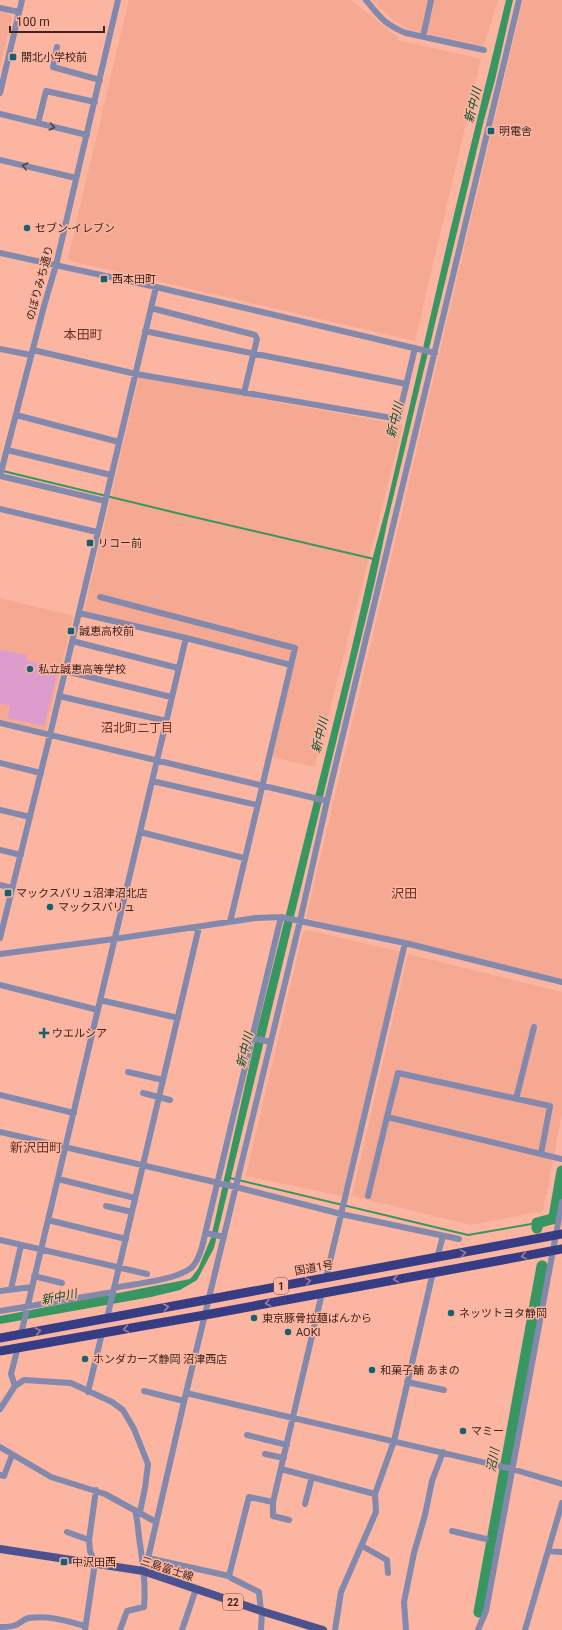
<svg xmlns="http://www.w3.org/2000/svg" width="562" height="1630" font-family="Roboto,'Noto Sans JP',sans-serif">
  <rect width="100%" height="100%" fill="#fbb5a1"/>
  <!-- built -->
  <path fill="#f5a892" d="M129,0H351L398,37V40L481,59L415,341L71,261L68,257Z
    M372,0H498L484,46L408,29L392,19Z
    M523,0H562V979L306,918Z
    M0,12L8,14L12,17L0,68Z
    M139,377L403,425L315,767L273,757L294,662L84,612Z
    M0,598L73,616L46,732L0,721Z
    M307,930L401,952L342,1196L246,1176L303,932Z
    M408,954L562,992V1113L543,1211L471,1225L352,1196Z"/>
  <!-- green -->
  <path fill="#dd9dcc" d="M0,650L27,655L26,660L42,664L44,668L58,671L44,726L8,718L10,706L0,703Z"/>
  <!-- water -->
  <path fill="#389663" d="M506,0H513L495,80L484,120L388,519L375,581L214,1248L197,1280L180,1290L151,1297L0,1324V1316L190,1279L198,1269L211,1238L258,1027L349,660L371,564L386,508L451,227Z"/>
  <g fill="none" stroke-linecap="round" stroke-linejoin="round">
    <!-- stream -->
    <path stroke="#389663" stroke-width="2" d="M3,471L185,515L374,559
      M230,1178L468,1235L537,1223"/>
    <!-- river -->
    <path stroke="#389663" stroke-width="11" d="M537,1228V1223L552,1219L554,1217L562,1171
      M479,1612L542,1266"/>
    <!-- minor -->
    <path stroke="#8289ac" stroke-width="6" d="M366,0C380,17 385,25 406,33L484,50
      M0,8L19,12
      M423,37L431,0
      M57,47L53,67L100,80
      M0,93L22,0
      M0,114L87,135
      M38,123L46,91L95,102
      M0,160L76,178
      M0,253L156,287L435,353
      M151,308L255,335L257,339L244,393
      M145,331C232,350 319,366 406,384
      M0,349L31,355
      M33,350L136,374L398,419L415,348
      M16,415L119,442
      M7,450L111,475
      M0,476L44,306L56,265L118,0
      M0,476L105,501
      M0,509L97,532
      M100,597L295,648L291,665
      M79,613L186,638L291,665L230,922
      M72,641L178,668
      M65,671L171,697
      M59,696L166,721
      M0,723L327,801
      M0,763L41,773
      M152,781L257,805
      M0,810L30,817
      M140,832L244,858
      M0,850L21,855
      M0,885L12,888
      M0,938L50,735L156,287
      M0,954L114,939L256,918L281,917L405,943L562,982
      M0,985L98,1010
      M100,1000L178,1018
      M252,1038L271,1042
      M128,1072L163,1080
      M143,1093L170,1100
      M0,1095L74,1113
      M516,1099L534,1027
      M387,1117L398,1073L550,1106L541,1154
      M0,1132L236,1187L341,1214L459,1239
      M58,1179L135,1198
      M368,1196L387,1117L562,1159
      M106,1206L132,1212
      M48,1220L126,1239
      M206,1233L224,1237
      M0,1240L147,1274
      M437,1258L443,1236
      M34,1276L62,1283
      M326,1278L405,943
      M114,1288C134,1284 178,1280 192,1267C197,1262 200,1254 202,1247L281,917
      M11,1289L21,1245
      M0,1291L32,1287
      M0,1311L113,1292
      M107,1318L199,927
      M21,1334L186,638
      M407,1382L444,1390
      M15,1386L11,1374L18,1347
      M144,1391L184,1401
      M88,1392L102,1333
      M186,1393L512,1469L562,1484
      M0,1409L15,1386L24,1380L71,1383L112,1402L123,1410L134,1429L148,1464L145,1488L140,1512
      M247,1435L287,1445
      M0,1447L51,1477L105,1494L156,1522
      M265,1454L284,1458
      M281,1469L375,1494
      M0,1475L4,1476L12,1455
      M273,1502V1516L289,1520
      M305,1504L312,1477
      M452,1531L486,1539
      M67,1532L89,1540
      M362,1546L387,1560L388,1573
      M548,1551L562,1552
      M148,1558L229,1576
      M142,1563H147L186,1393L300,921L327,801L519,0
      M261,1611L259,1592L231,1578L229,1576L249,1497L273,1502L322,1293
      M0,1627C6,1627 13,1627 18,1624C23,1621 24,1619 29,1618C48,1615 67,1621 85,1626
      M85,1630L95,1563L90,1551L89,1540L96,1490
      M120,1630L127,1611L144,1607C146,1586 143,1565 140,1544C138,1532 138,1521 135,1510
      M182,1630L196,1589
      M261,1630L262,1611
      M335,1630L341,1592L376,1512L375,1494L394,1441L433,1272
      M406,1630L404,1602L414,1553L425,1515L432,1481L443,1452
      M478,1630L486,1611L562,1202
      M525,1630L562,1503"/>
    <!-- major -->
    <path stroke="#4a528f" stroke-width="8" d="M0,1549L143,1571L261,1611L323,1630"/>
    <!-- highway -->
    <path stroke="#373d84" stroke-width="9" d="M0,1338L562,1234
      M0,1351L205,1315L562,1249"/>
  </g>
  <!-- one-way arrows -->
  <defs><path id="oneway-chevron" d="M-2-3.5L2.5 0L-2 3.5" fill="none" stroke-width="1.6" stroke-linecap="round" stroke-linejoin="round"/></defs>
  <g stroke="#524247">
    <use href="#oneway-chevron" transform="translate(52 127) rotate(13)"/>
    <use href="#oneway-chevron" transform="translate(25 166) rotate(-166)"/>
  </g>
  <g stroke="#a37f94">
    <use href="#oneway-chevron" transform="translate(463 1253) rotate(-10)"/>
    <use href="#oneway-chevron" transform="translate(524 1256) rotate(170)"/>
    <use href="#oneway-chevron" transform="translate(396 1279) rotate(170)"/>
    <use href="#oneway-chevron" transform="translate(308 1281) rotate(-10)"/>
    <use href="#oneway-chevron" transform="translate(268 1303) rotate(169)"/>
    <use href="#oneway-chevron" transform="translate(166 1307) rotate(-11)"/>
    <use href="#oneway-chevron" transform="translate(126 1329) rotate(170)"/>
    <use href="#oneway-chevron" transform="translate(38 1331) rotate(-11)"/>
  </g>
  <!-- markers -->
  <g fill="#186070" stroke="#fbb5a1" stroke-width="1.5">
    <rect x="9" y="53" width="8" height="8" rx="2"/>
    <rect x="487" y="127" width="8" height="8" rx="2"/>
    <circle cx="27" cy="228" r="4"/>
    <rect x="100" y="275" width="8" height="8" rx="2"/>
    <rect x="86" y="539" width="8" height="8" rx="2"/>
    <rect x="67" y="627" width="8" height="8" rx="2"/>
    <circle cx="30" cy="669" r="4"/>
    <rect x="4" y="889" width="8" height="8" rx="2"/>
    <circle cx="50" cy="907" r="4"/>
    <path d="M42 1027h4v4h4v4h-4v4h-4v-4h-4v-4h4z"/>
    <circle cx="451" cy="1313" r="4"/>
    <circle cx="254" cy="1318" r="4"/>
    <circle cx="288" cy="1332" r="4"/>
    <circle cx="85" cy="1359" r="4"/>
    <circle cx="372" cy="1370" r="4"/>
    <circle cx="463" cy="1431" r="4"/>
    <rect x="60" y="1558" width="8" height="8" rx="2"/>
  </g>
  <g text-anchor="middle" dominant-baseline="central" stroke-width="3" stroke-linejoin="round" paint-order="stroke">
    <!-- shield labels -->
    <g fill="#fbb5a1" stroke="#774f44" stroke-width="1">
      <rect x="274" y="1278" width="14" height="16" rx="3"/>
      <rect x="223" y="1594" width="20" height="16" rx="3"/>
    </g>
    <g font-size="10" font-weight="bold" fill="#3e231c">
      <text x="281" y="1286">1</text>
      <text x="233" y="1602">22</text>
    </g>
    <!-- poi labels -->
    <g font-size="11" fill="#3e231c" stroke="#fbb5a1" text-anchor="start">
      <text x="21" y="57">開北小学校前</text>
      <text x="499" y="131">明電舎</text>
      <text x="35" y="228">セブン-イレブン</text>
      <text x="112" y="279">西本田町</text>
      <text x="98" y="543">リコー前</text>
      <text x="79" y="631">誠恵高校前</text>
      <text x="38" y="669">私立誠恵高等学校</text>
      <text x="16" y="893">マックスバリュ沼津沼北店</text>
      <text x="58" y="907">マックスバリュ</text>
      <text x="52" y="1033">ウエルシア</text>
      <text x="459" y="1313">ネッツトヨタ静岡</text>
      <text x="262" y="1318">東京豚骨拉麺ばんから</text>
      <text x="296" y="1332">AOKI</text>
      <text x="93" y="1359">ホンダカーズ静岡 沼津西店</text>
      <text x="380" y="1370">和菓子舗 あまの</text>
      <text x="471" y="1431">マミー</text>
      <text x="72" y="1562">中沢田西</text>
    </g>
    <!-- street labels -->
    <g font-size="11" fill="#3e231c" stroke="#fbb5a1">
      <text transform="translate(40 283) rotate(-75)">のぼりみち通り</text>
      <text transform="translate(314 1268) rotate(-10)">国道1号</text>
      <text transform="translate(167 1569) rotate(18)">三島富士線</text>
    </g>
    <!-- water labels -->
    <g font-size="12" font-style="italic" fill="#044f2d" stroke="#fbb5a1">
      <text transform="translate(473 105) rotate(-76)">新中川</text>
      <text transform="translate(395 420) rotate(-77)">新中川</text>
      <text transform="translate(320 735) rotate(-77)">新中川</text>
      <text transform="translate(245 1050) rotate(-77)">新中川</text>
      <text transform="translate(59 1297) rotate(-11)">新中川</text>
      <text transform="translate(493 1460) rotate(-80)">沼川</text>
    </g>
    <!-- neighbourhood labels -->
    <g font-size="12" fill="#6c3223" stroke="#fbb5a1">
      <text x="137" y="728">沼北町二丁目</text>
    </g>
    <!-- quarter labels -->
    <g font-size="13" fill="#6c3223" stroke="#fbb5a1">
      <text x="83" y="334">本田町</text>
      <text x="404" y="893">沢田</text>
      <text x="36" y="1147">新沢田町</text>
    </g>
  </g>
  <!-- scale -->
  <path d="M10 26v6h94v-6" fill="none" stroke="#3e231c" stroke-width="2"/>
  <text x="16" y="26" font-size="12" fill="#3e231c" stroke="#fbb5a1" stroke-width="3" paint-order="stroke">100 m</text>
</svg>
